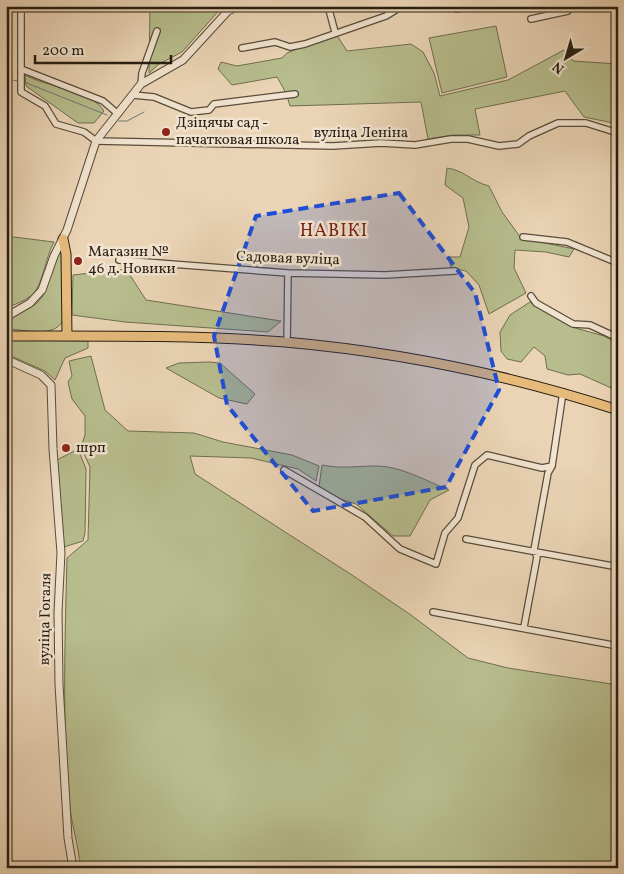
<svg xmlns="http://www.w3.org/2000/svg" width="624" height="874" font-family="Vollkorn,serif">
  <rect width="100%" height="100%" fill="#ead4b5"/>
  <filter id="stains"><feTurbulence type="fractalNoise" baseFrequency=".004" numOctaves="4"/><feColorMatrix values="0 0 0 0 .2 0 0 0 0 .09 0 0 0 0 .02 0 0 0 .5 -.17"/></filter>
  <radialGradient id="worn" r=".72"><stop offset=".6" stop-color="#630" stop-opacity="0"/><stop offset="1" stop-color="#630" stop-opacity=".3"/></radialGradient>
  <!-- green -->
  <path fill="#b7bd8d" stroke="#6f6e4f" d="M6,6H10L9,75L6,83Z
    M150,6H223L182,52L159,64L149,73Z
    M496,26L507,77L442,93L429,38Z
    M336,34L347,51L411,44L423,52L434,73L440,96L508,80L564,50L573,61L618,64V124L584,117L565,91L475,109L480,135H453L428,139L421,102L290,106L286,93L277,77L232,85L218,69L221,62L237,66L282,58L287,53Z
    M25,75C46,87 92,90 104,111L94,123H78L26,86Z
    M447,168C466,171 470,181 489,186L502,212L521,238L574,249L569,257L546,252L515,250L514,268L526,293L489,314L479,285L466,271L451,268L448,257H460L469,227L463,198L445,185Z
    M6,236L54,242C45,258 43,286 31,296C24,301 14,305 6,308Z
    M60,251L63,253V321C52,339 24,329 6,329L8,320L36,304L43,296L56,255Z
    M126,269L146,300L281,321L268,332L125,322L72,315L73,275Z
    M530,302L572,327L604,336L618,344V391L580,374L568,375L547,369L545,356L534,347L521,362L507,359L501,351L500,332L510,315Z
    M6,340L88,341V348L65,358L55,380L45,371L11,356L6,353Z
    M91,356L105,410L128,431L194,433L223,442L292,455L319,466L316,481L298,469L251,458L190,456L195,474L352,575L411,615L468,658L508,668L618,685V868H80C79,845 71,824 69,801C62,720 65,639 67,558L88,540L90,467L81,447L85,435V416L72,399L68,382L72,376L69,361Z
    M209,362L220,363L255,394L247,404L219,398L166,368L179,363Z
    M78,449L86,469L85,533L83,541L64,547L57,460Z
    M322,465C341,469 357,466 376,466C401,466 426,481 449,490L430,500L410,536H393L356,504L334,497L319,487Z"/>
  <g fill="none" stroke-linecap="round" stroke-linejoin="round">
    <!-- stream -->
    <path stroke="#6c7a74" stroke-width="1" d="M6,79L18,81
      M24,82L107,115
      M119,121H127L144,112"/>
    <!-- minor casing -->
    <g stroke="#584c3a" stroke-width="8">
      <path id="minor" d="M21,6V69L103,101L118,114
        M328,6L335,32
        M456,6V9L472,6
        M531,19L568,11L569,6
        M242,48L275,42L290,47L305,44L386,16L402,6
        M21,69V92L45,106L56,124L84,132L96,141L333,146L381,143L415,145L451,139H468L499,146L518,144L529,136L558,123H586L618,133
        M141,84L142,73L157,31
        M133,95L154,97L191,112L209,110L214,104L295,94
        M523,237L567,242L618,263
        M119,260L288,273L385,275L455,271
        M531,296L536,303L573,324L590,325L618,338
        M287,343L288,273
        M284,470L365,517L400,549L436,564L445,533L458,518L475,465L487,455L542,468L552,466
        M466,539L618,567
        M433,612L618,646
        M524,627L537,557L534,550L548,473L552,466L563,392"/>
    </g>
    <!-- tertiary casing -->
    <g stroke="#584c3a" stroke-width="9">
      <path id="tertiary" d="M6,317L30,303L42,290L54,256L67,230L96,141L141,84L183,60L228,11L238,6
        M6,357L10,361L41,375L51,385L53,449L61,553L58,612L59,684L68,838L73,868"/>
    </g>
    <!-- primary casing -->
    <g stroke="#271e11" stroke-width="11">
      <path id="primary" d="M63,239L66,254L67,336
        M6,336C99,336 193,335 285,342C399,352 510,375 618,410"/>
    </g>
    <!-- minor -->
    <use href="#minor" stroke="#f1e3cf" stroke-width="5.5"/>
    <!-- tertiary -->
    <use href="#tertiary" stroke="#f1e3cf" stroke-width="7"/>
    <!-- primary -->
    <use href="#primary" stroke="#e5ba7a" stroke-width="9"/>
  </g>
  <!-- marked area -->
  <path fill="#1d4ed8" fill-opacity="0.2" stroke="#1d4ed8" stroke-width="4" stroke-dasharray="10 6" stroke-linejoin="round" d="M399,193L475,293L499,390L446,487L313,511L227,405L214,336L256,216Z"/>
  <!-- markers -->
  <g fill="#8f2418" stroke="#f1e3cf" stroke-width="2">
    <circle cx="166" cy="132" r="5"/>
    <circle cx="78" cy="261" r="5"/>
    <circle cx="66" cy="448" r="5"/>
  </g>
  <g text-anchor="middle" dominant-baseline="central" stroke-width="5" stroke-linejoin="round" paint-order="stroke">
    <!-- poi labels -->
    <g font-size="15" fill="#271e11" stroke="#f1e3cf" text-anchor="start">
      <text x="176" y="123">Дзіцячы сад -<tspan x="176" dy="17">пачатковая школа</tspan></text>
      <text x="88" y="252">Магазин №<tspan x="88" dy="17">46 д. Новики</tspan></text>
      <text x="76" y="448">шрп</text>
    </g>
    <!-- street labels -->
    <g font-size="15" fill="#271e11" stroke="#f1e3cf">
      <text x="361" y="133">вуліца Леніна</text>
      <text transform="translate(288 259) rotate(2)">Садовая вуліца</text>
      <text transform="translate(46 619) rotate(-89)">вуліца Гогаля</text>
    </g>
    <!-- quarter labels -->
    <g font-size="18" letter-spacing="1" fill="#7a1f14" stroke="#f1e3cf">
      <text x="334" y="231">НАВІКІ</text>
    </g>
  </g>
  <!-- margin -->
  <rect width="624" height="874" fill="none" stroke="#ead4b5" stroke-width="25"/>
  <rect x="8" y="8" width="609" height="859" fill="none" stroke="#271e11" stroke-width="2.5"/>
  <rect x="12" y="12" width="599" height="849" fill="none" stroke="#271e11"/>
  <!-- north arrow -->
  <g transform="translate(566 58) rotate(218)" stroke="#f1e3cf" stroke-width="4" paint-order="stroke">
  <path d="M0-4L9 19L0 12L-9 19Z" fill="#271e11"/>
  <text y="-8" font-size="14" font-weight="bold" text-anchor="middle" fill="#271e11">N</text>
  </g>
  <!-- scale -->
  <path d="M35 55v8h136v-8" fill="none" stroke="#271e11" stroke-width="2.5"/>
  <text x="42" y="55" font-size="15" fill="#271e11" stroke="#f1e3cf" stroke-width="4" paint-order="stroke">200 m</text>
  <rect width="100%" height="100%" filter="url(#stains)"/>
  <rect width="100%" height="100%" fill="url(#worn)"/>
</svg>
